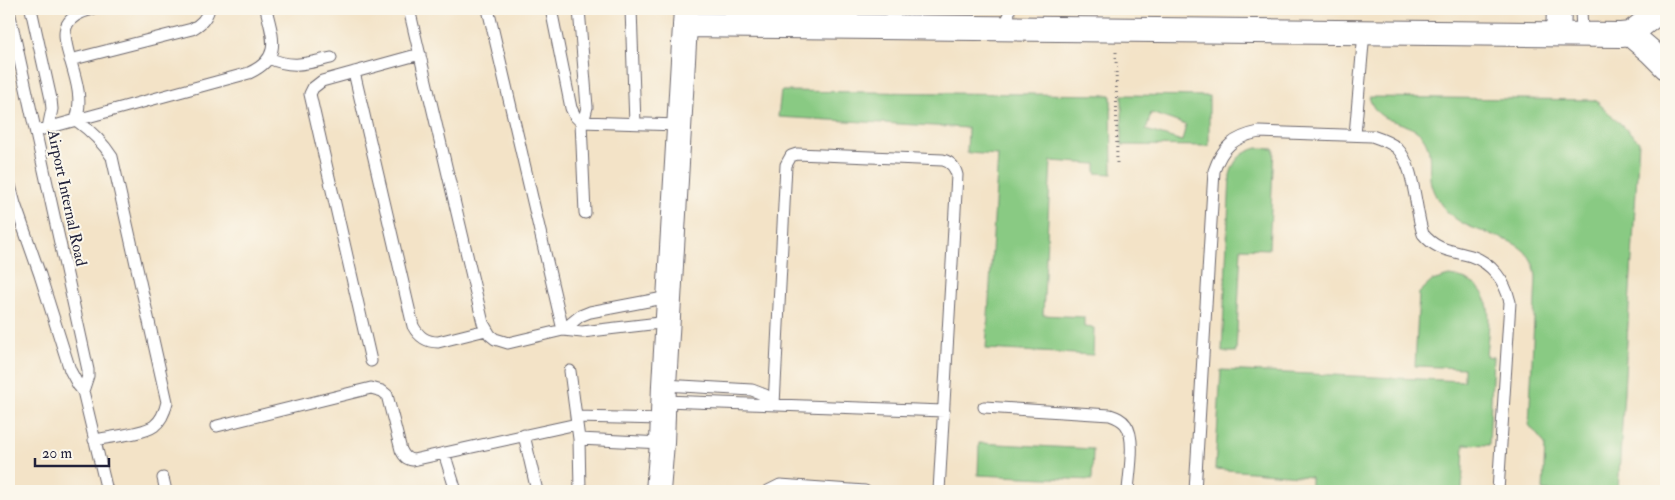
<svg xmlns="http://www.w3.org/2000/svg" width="1675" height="500" font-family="'IM FELL Double Pica',serif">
  <rect width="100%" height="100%" fill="#fbf7ec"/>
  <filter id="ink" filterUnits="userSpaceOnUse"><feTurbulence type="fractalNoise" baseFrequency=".02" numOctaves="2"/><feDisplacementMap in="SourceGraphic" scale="10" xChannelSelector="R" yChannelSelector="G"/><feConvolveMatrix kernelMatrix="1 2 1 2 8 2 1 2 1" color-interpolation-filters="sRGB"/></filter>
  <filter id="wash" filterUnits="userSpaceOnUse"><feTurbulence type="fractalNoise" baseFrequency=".0096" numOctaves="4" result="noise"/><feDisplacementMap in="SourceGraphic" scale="20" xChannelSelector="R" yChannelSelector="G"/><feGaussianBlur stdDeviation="1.12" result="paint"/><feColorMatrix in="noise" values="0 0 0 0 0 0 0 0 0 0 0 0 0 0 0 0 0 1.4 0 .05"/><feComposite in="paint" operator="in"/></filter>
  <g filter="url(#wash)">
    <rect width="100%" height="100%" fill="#f3e3c7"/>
    <!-- green -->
    <path fill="#89ca83" stroke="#56765f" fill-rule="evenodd" d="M781,91L1111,95L1112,174L1096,173V164L1051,161L1043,315L1084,317V327L1094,328L1093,355L986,349L998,155L967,153L968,128L778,117Z
      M1122,95L1209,96V146L1122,145ZM1151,113L1186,125L1182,141L1146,130Z
      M1369,97L1595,100L1639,141L1618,491H1543L1545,444L1529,425L1536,277C1532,232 1480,240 1452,216C1443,209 1434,196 1431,184C1427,168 1434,151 1422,136C1406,117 1378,128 1369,97Z
      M1257,148L1274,149L1269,249L1241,248L1236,352H1222L1230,175C1234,159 1242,152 1257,148Z
      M1449,276C1499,282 1489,320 1486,356L1493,357L1489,445L1464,444L1462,491H1311V477L1215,469L1221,370L1464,381V368L1415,366L1419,293L1432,281Z
      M979,443L1093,449L1092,480L978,475Z"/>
  </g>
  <g filter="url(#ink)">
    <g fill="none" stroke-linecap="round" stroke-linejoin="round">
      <!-- lane casing -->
      <g stroke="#6b666c" stroke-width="13">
        <path id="lane" d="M31,9L51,99L52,109L48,128
          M92,9C60,18 62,32 70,59C76,79 83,100 76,120C91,131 102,141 112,157L167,402C165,411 162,420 154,426C143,434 109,437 94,440
          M409,9L483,323L490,335L495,339L508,343L563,330L582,332L668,322
          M488,9L563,330
          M551,9L571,108L575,116L581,122L585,115L587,107L579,9
          M631,9L635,124
          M1581,9L1582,34
          M9,11L88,370V376L83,391
          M1008,28L1009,9
          M269,58C292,69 308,63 331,58
          M70,60L192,29C201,24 206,19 209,9
          M354,72L413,326C419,337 426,342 438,342L486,330
          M36,131L249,73C282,58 273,38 266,9
          M1355,135L1364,32
          M9,182L15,204L40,275L70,370L78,385L83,391L107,491
          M585,213L581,122L679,125
          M563,330L580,316L590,312L669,297
          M371,361L310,94L313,88L322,81L420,54
          M570,371L579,439L580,491
          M664,385L752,390L765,395L774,405
          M664,401L944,411
          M774,405L786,165L791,156L797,154L943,160C951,162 955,167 957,175L939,491
          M984,407L1110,415C1116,417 1122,419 1126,425C1136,438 1129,474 1128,491
          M576,417L663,419
          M217,426L371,388L382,391L387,395L401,450C404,456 406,459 413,460L577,424
          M524,435L537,491
          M579,439L662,443
          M444,453L456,491
          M163,478L166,491
          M768,491L780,485L865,491
          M1195,491L1214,171C1222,147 1234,137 1259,132L1372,136C1381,139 1390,142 1397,148C1415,166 1415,210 1423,234C1437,251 1451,250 1471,256C1492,263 1505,281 1510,302L1498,491"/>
      </g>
      <!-- street casing -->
      <g stroke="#6b666c" stroke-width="26">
        <path id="street" d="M685,25L1621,35L1630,34L1662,9
          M1558,34L1559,9
          M1630,34L1650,51L1666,67
          M658,491L662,443L664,385L686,9"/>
      </g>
      <!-- path -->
      <path stroke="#6b666c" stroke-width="3" stroke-dasharray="1 4" stroke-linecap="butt" d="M1116,52L1117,166"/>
      <!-- lane -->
      <use href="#lane" stroke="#fff" stroke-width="11"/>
      <!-- street -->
      <use href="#street" stroke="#fff" stroke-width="24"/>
    </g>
  </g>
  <g text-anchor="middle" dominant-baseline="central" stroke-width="4" stroke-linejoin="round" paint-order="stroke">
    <!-- street labels -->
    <g font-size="16" fill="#22223b" stroke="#fbf7ec">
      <text transform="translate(67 198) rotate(78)">Airport Internal Road</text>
    </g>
  </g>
  <!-- margin -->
  <rect width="1675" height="500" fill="none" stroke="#fbf7ec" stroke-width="30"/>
  <!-- scale -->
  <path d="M35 458v8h74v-8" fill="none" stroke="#22223b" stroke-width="2.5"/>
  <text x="42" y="458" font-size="15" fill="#22223b" stroke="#fbf7ec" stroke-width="4" paint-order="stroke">20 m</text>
</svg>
